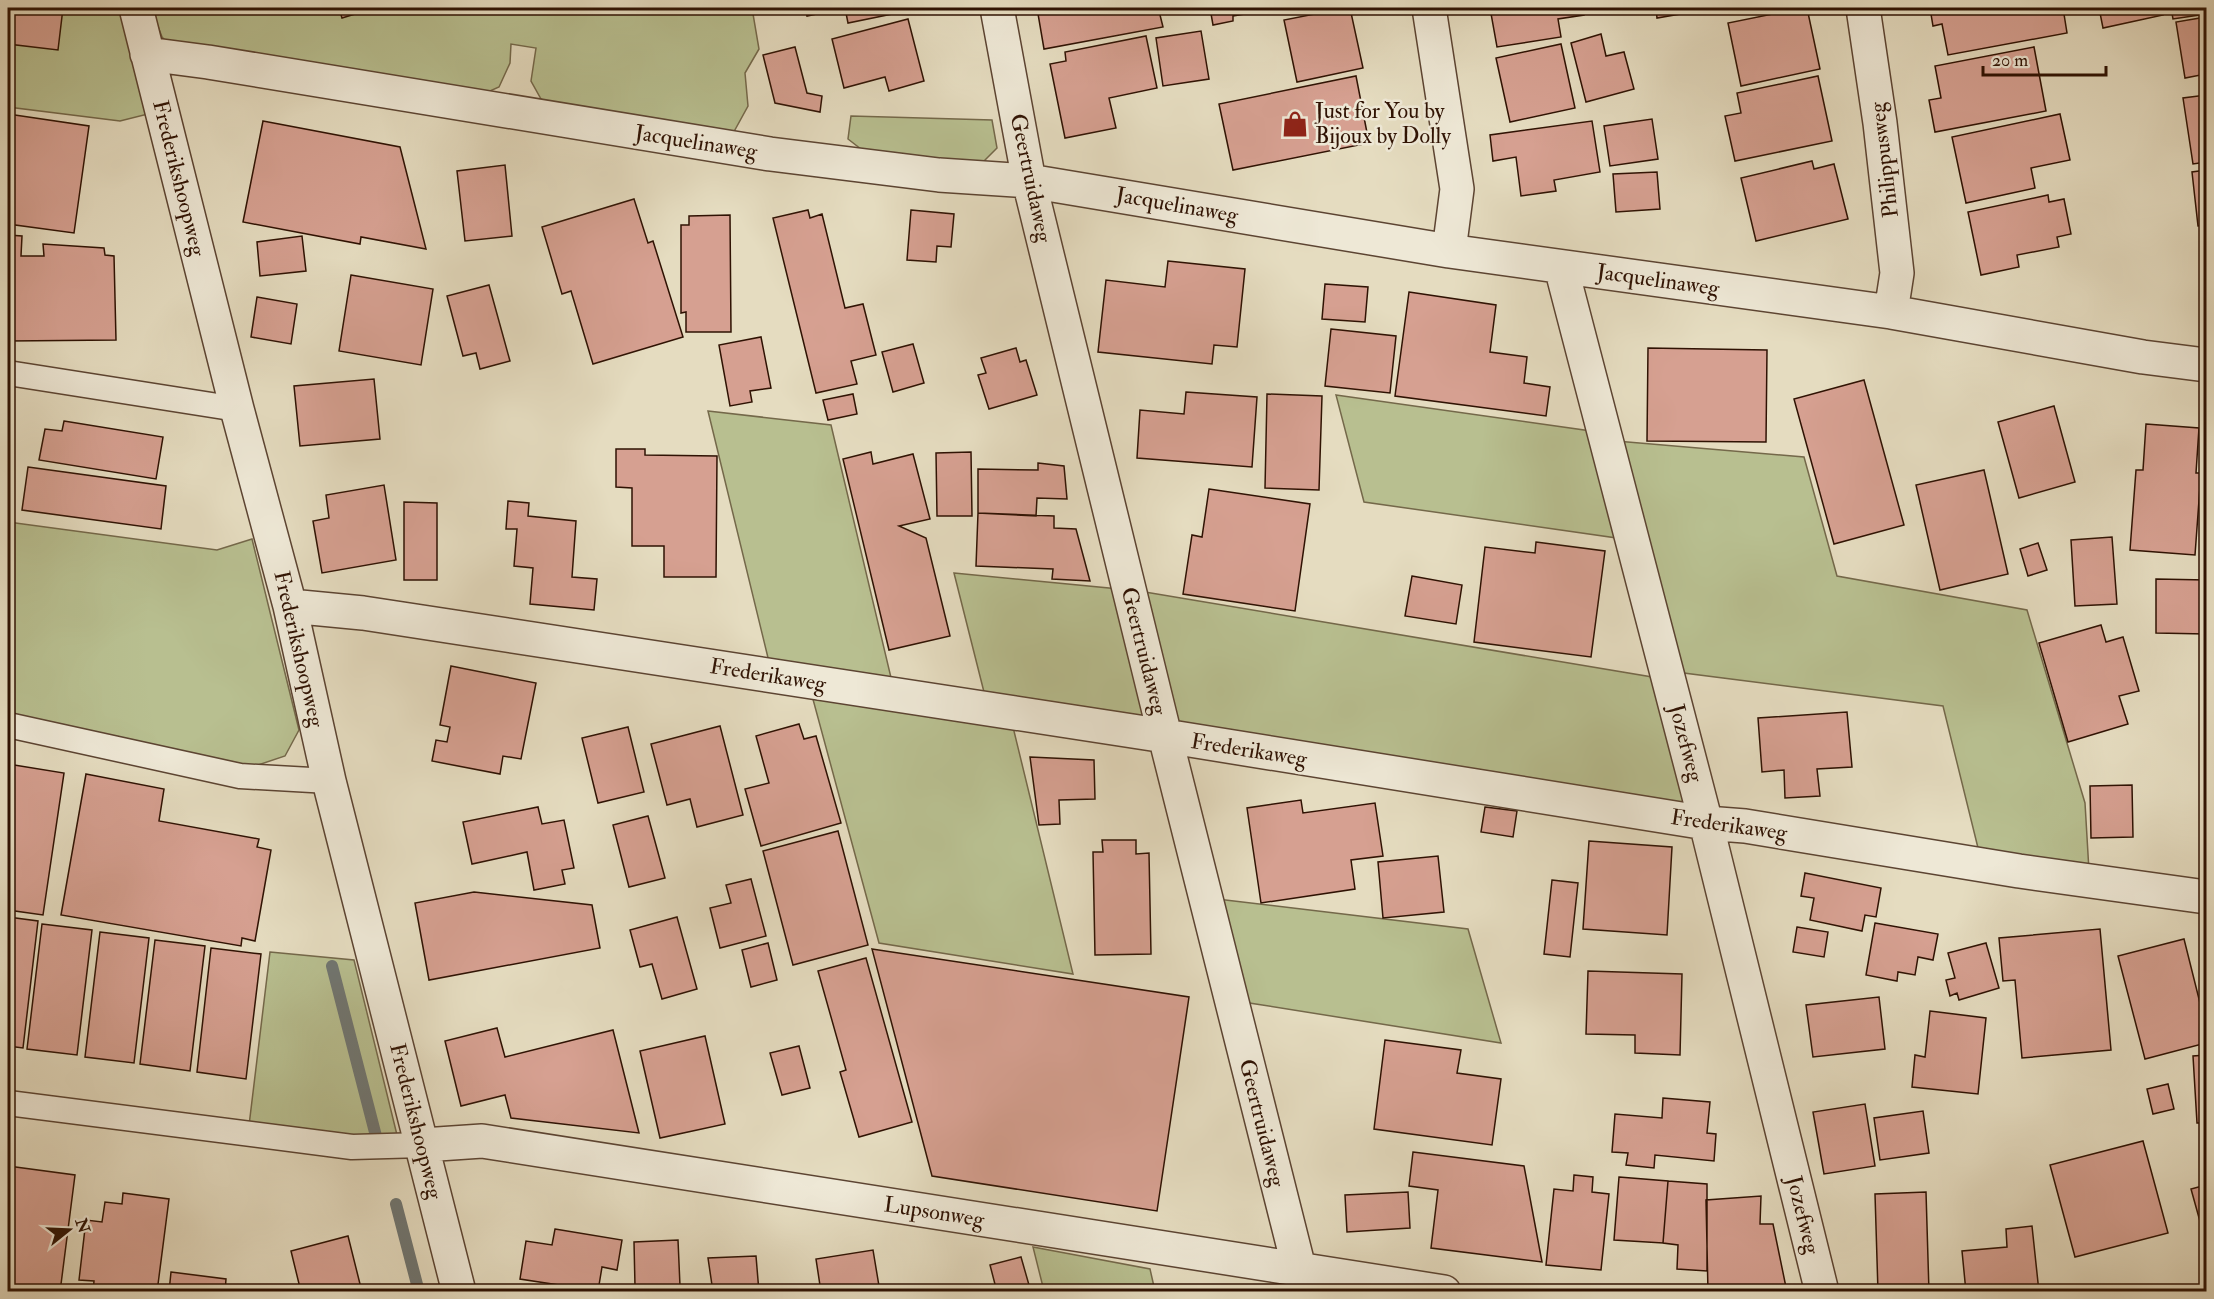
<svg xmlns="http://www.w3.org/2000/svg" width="2214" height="1299" font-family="'IM FELL Double Pica',serif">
  <rect width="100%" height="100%" fill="#e5dcc0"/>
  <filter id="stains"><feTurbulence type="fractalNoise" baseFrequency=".00333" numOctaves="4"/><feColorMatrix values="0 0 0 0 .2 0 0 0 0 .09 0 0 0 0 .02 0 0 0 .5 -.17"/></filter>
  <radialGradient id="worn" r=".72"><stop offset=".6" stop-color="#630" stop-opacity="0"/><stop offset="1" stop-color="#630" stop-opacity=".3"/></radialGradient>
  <!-- green -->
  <path fill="#b8bf90" stroke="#74684a" stroke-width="1.5" d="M8,8H120L148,114L120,121L8,107Z
    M151,8H752L759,49L745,73L748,106L731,137L562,112L541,99L531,81L536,48L511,44L510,63L499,87L481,95L172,48L162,37Z
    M851,116L992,120L997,148L980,165L861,149L848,139Z
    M1336,395L1591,431L1617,538L1364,502Z
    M708,411L831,425L893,686L770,666Z
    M1616,441L1804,457L1837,576L2027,610L2085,803L2089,871L1980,856L1943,706L1676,672Z
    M8,522L217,550L252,539L299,730L285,756L246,769L8,719Z
    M954,573L1119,589L1143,715L1138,720L986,700Z
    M1139,591L1658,678L1688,809L1175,725Z
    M811,692L1013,727L1073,974L879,943Z
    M1217,899L1468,929L1501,1043L1243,1002Z
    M270,952L354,960L399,1143L247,1142Z
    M1033,1247L1150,1269L1155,1291H1044Z"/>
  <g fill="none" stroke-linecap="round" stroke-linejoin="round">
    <!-- stream -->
    <path stroke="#707672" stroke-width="12" d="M332,966L377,1140
      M396,1204L419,1292"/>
  </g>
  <!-- building -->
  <path fill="#d6a091" stroke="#2f1203" stroke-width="1.5" d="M8,8H63L58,50L8,44Z
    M339,8H367L368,10L342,18Z
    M805,8H911L912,10L848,23L845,8L807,16Z
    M1037,8H1175L1159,11L1163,27L1044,49Z
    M1210,8H1279L1233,16V21L1213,25Z
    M1345,8H1350L1363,68L1297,82L1284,20Z
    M1490,8H1583L1584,15L1558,19L1561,37L1497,47Z
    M1656,8H1708L1709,9L1657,18Z
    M1802,8H1807L1820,69L1741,86L1728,23Z
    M1930,8H2063L2067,33L1948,55L1942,24L1933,26Z
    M2099,8H2161L2163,15L2103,28Z
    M2171,8H2206V14L2173,19Z
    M2206,17V74L2185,78L2176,22Z
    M908,19L924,81L889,91L885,77L844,88L832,39Z
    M1201,31L1209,79L1163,86L1156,38Z
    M1601,34L1606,56L1624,52L1634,89L1586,102L1571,43Z
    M1146,36L1157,88L1109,98L1116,128L1065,138L1050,64L1066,61L1065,52Z
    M1561,44L1575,108L1510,122L1496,58Z
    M795,47L807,93L822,96L820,112L775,103L763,55Z
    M2034,47L2046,111L1935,132L1929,100L1941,98L1935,66Z
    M1356,76L1369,143L1233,170L1219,104Z
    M1818,76L1832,141L1735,161L1725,116L1741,113L1737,93Z
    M2206,95V162L2193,164L2183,98Z
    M8,114L89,126L74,233L8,224Z
    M2060,114L2070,160L2031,168L2035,188L1966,203L1952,137Z
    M1652,119L1658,159L1610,166L1604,126Z
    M263,121L400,147L426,249L361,237L360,244L243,222Z
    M1592,121L1600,172L1554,180L1556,191L1521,196L1516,157L1493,161L1490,135Z
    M1812,161L1814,169L1834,164L1848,219L1756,241L1741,178Z
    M505,165L512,236L465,241L457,171Z
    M2206,170V225L2198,226L2192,172Z
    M1657,172L1660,209L1616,212L1613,174Z
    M2048,195L2049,202L2064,199L2071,234L2057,237L2059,247L2017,255L2019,267L1981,275L1968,212Z
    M634,199L648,243L653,241L683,337L593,364L571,291L562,294L542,227Z
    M808,210L810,218L822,214L845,308L863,304L876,355L851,361L857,384L816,393L773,218Z
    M911,210L954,214L951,247L937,246L936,262L907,260Z
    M730,215L731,332H686V312L681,313V225H689V216Z
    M8,235L22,236L21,256H44L43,244L104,248L105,255L114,256L116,340L8,341Z
    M302,236L306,271L260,276L257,242Z
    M1168,261L1245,269L1237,347L1214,345L1212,364L1098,352L1106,280L1165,287Z
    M351,275L433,289L421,365L339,351Z
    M1325,284L1368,287L1365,322L1322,319Z
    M489,285L510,361L480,369L476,353L463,356L447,296Z
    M1409,292L1496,305L1490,352L1527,357L1524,383L1550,387L1546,416L1395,396Z
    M257,297L297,304L291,344L251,337Z
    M1331,329L1396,336L1390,393L1325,386Z
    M761,337L771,388L750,391L752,402L730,406L719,345Z
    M913,344L924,383L893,392L882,352Z
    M1016,348L1020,362L1026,360L1037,395L989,409L978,375L986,373L981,358Z
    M1648,348L1767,350L1766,442L1647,441Z
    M374,379L380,439L300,446L294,386Z
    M1864,380L1904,525L1834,544L1794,399Z
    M1186,392L1257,397L1252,467L1137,458L1140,410L1184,414Z
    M853,394L857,414L828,420L823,400Z
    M1267,394L1322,396L1319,490L1265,488Z
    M2054,406L2075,482L2019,498L1998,422Z
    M64,421L163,437L156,479L39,460L45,429L62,431Z
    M2146,424L2199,428L2196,473H2201L2195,555L2130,550L2136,470H2143Z
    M616,449H645V455L717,456L716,577H664V546H632V488L616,487Z
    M871,452L873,464L913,454L930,519L899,526L926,538L950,636L889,650L843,459Z
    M971,452L972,516H937L936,453Z
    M1038,463L1064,466L1067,499L1037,498L1036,516L978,513V469L1038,470Z
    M28,467L166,486L161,529L22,510Z
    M1984,470L2008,574L1940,590L1916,485Z
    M384,485L396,560L322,573L313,521L329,518L326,495Z
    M1209,489L1310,504L1295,611L1183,594L1192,535L1202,537Z
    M508,501L529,503L528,516L576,521L572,577L597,579L594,610L530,604L533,568L514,566L517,529H506Z
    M404,502L437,503V580H404Z
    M978,513L1054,516V528L1076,529L1090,581L1052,579L1053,569L976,566Z
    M2112,537L2117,604L2075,606L2071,540Z
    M1536,542L1605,551L1591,657L1474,642L1485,547L1535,553Z
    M2038,543L2047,570L2028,576L2020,549Z
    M1412,576L1462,585L1456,624L1405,616Z
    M2156,579L2206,580V634L2156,633Z
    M2101,625L2106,642L2123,637L2139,691L2119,696L2128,724L2068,742L2039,643Z
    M451,666L536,683L521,759L503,756L500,774L432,761L436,740L447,742L450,727L440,725Z
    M1847,712L1852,767L1817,769L1820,796L1785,798L1784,770L1762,772L1758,718Z
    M799,724L804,739L816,736L841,823L761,846L745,789L769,783L756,736Z
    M720,726L743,815L697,827L690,799L667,805L651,744Z
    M628,727L644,792L598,803L582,738Z
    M1030,757L1094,760L1095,799L1059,800L1060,824L1039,825Z
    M8,764L64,773L43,915L8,910Z
    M86,774L164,789L159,821L259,839L257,847L271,850L255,941L242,938L241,946L61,915Z
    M2132,785L2133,837L2091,838L2090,786Z
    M1301,800L1303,813L1375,803L1383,856L1351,860L1355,889L1261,903L1247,808Z
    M538,807L542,824L564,820L574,868L562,870L565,884L534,890L527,852L472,864L463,822Z
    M1485,807L1517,811L1513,837L1481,832Z
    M648,816L665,878L629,887L613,825Z
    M838,831L868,945L793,965L763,851Z
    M1102,840H1136V854L1149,853L1151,954L1095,955L1093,852H1103Z
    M1589,841L1672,847L1667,935L1583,929Z
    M1438,856L1444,912L1383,918L1378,862Z
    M1805,873L1881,888L1876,917L1865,915L1862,931L1810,920L1814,898L1801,896Z
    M751,879L766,936L720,948L710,908L731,903L726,885Z
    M1552,880L1578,883L1570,957L1544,954Z
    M474,892L592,905L600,948L429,980L415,903Z
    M8,917L38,921L23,1048L8,1046Z
    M677,917L697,989L662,999L652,964L640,967L630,930Z
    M1875,923L1938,934L1933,960L1918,957L1915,975L1898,972L1897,981L1866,975Z
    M42,924L92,930L77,1055L27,1049Z
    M1797,927L1828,932L1824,957L1793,952Z
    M2100,929L2111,1050L2022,1058L2015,980L2003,981L1999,938Z
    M100,932L149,938L134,1063L85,1057Z
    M2184,939L2206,1027V1043L2145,1059L2118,956Z
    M155,940L205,946L190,1071L140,1064Z
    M768,943L777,980L751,987L742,950Z
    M1986,943L1999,988L1959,1000L1957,993L1950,996L1946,980L1955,978L1948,953Z
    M211,948L261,954L246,1079L197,1072Z
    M872,949L1189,997L1157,1211L932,1176Z
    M866,958L912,1122L859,1137L840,1072L846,1070L818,971Z
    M1588,971L1682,974L1680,1055L1635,1053V1035L1586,1034Z
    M1879,997L1885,1049L1813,1057L1806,1005Z
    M1930,1011L1986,1018L1978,1094L1912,1087L1915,1055L1925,1057Z
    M497,1028L505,1057L613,1030L639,1133L511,1118L505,1095L461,1106L445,1041Z
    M705,1036L725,1124L660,1138L640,1051Z
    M1385,1040L1461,1050L1457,1073L1501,1079L1492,1145L1374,1129Z
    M799,1046L810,1088L782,1095L770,1053Z
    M2206,1055V1123H2197L2193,1056Z
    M2168,1084L2174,1109L2153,1114L2147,1089Z
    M1663,1098L1710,1102L1707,1133L1716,1134L1714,1161L1655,1155L1654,1168L1626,1165L1628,1153L1612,1152L1615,1114L1662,1118Z
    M1865,1104L1875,1166L1824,1174L1813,1112Z
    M1923,1111L1929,1153L1880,1160L1874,1118Z
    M2143,1141L2168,1233L2075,1257L2050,1165Z
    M1413,1152L1524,1166L1542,1262L1431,1248L1438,1190L1409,1186Z
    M8,1166L75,1175L60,1292H8Z
    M1574,1175L1593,1177L1592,1192L1609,1194L1601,1270L1546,1265L1554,1189L1573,1191Z
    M1619,1177L1668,1181L1663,1243L1614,1240Z
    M1668,1181L1707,1184V1271L1677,1269L1678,1245L1663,1243Z
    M2206,1185V1243L2191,1189Z
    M1408,1192L1410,1228L1347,1232L1345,1195Z
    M1926,1192L1929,1292H1878L1875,1194Z
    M123,1193L169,1199L157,1292H93L94,1281L79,1280L86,1220L102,1222L105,1202L122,1204Z
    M1761,1196L1760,1224H1773L1787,1292H1708L1706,1200Z
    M2032,1226L2039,1292H1966L1962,1251L2007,1247L2006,1229Z
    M555,1229L622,1240L617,1270L602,1267L598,1291L520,1279L526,1241L552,1245Z
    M348,1236L362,1292H301L291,1251Z
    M678,1240L680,1286H635L634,1242Z
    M873,1250L880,1292H821L816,1259Z
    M756,1256L759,1292H713L708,1258Z
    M1021,1257L1031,1292H997L990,1265Z
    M171,1272L226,1279L225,1292H169Z"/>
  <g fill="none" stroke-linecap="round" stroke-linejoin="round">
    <!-- service casing -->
    <g stroke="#5c4432" stroke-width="27">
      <path id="service" d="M8,373L237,409
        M8,725L240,776L329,781
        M8,1103L352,1147L423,1145"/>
    </g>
    <!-- minor casing -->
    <g stroke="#5c4432" stroke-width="36">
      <path id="minor" d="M136,8L237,409L290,606L329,781L459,1292
        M997,8L1029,181L1165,736L1305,1292
        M1429,8L1457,189L1449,251
        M1863,8L1880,123L1897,273L1891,312
        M147,54L208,62L770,154L939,175L1029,181L1449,251L1891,312L2143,357L2206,365
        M1561,267L1706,823L1822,1292
        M290,606L363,613L1165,736L1706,823L1745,826L2019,871L2206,897
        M423,1145L482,1141L1444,1292"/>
    </g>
    <!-- service -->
    <use href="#service" stroke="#eee8d6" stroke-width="24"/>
    <!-- minor -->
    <use href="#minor" stroke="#eee8d6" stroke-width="33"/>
  </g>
  <!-- icons -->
  <defs>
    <g id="shop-bare" transform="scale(2.07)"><path d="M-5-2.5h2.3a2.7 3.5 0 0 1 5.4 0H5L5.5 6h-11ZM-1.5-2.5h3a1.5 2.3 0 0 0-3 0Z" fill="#8f2418" stroke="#eee8d6" stroke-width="2.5" paint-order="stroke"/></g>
  </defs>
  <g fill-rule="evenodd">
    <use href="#shop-bare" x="1295" y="124"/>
  </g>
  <g text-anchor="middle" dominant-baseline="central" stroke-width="5" stroke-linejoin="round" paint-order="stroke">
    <!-- poi labels -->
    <g font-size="22" fill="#2f1203" stroke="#eee8d6" text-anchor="start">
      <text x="1315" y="111">Just for You by<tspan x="1315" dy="25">Bijoux by Dolly</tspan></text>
    </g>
    <!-- street labels -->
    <g font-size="22" fill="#2f1203" stroke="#eee8d6">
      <text transform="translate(696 142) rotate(9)">Jacquelinaweg</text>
      <text transform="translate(1884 160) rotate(-97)">Philippusweg</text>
      <text transform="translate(179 178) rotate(76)">Frederikshoopweg</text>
      <text transform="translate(1031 178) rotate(78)">Geertruidaweg</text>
      <text transform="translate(1177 205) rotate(10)">Jacquelinaweg</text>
      <text transform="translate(1658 280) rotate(8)">Jacquelinaweg</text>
      <text transform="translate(299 649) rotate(77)">Frederikshoopweg</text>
      <text transform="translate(1144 651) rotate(76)">Geertruidaweg</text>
      <text transform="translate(768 675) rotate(9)">Frederikaweg</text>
      <text transform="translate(1686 743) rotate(75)">Jozefweg</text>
      <text transform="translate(1249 750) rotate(9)">Frederikaweg</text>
      <text transform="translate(1729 825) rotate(8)">Frederikaweg</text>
      <text transform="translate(416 1121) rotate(76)">Frederikshoopweg</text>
      <text transform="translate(1262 1123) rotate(76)">Geertruidaweg</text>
      <text transform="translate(934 1212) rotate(9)">Lupsonweg</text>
      <text transform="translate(1803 1215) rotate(76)">Jozefweg</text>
    </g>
  </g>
  <!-- margin -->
  <rect width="2214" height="1299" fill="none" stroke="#e5dcc0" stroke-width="30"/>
  <rect x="9" y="9" width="2196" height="1281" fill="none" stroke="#2f1203" stroke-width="3"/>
  <rect x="15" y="15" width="2184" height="1269" fill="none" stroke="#2f1203" stroke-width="1.5"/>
  <!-- north arrow -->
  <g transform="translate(69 1230) rotate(72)" stroke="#eee8d6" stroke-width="4.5" paint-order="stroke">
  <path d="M0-4.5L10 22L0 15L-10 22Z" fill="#2f1203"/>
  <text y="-9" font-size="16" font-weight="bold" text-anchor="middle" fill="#2f1203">N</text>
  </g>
  <!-- scale -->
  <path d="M1983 66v9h123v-9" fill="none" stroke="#2f1203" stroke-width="3"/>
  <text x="1992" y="66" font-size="18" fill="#2f1203" stroke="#eee8d6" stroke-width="4.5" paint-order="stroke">20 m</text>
  <rect width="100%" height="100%" filter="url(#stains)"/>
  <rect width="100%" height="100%" fill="url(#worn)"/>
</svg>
